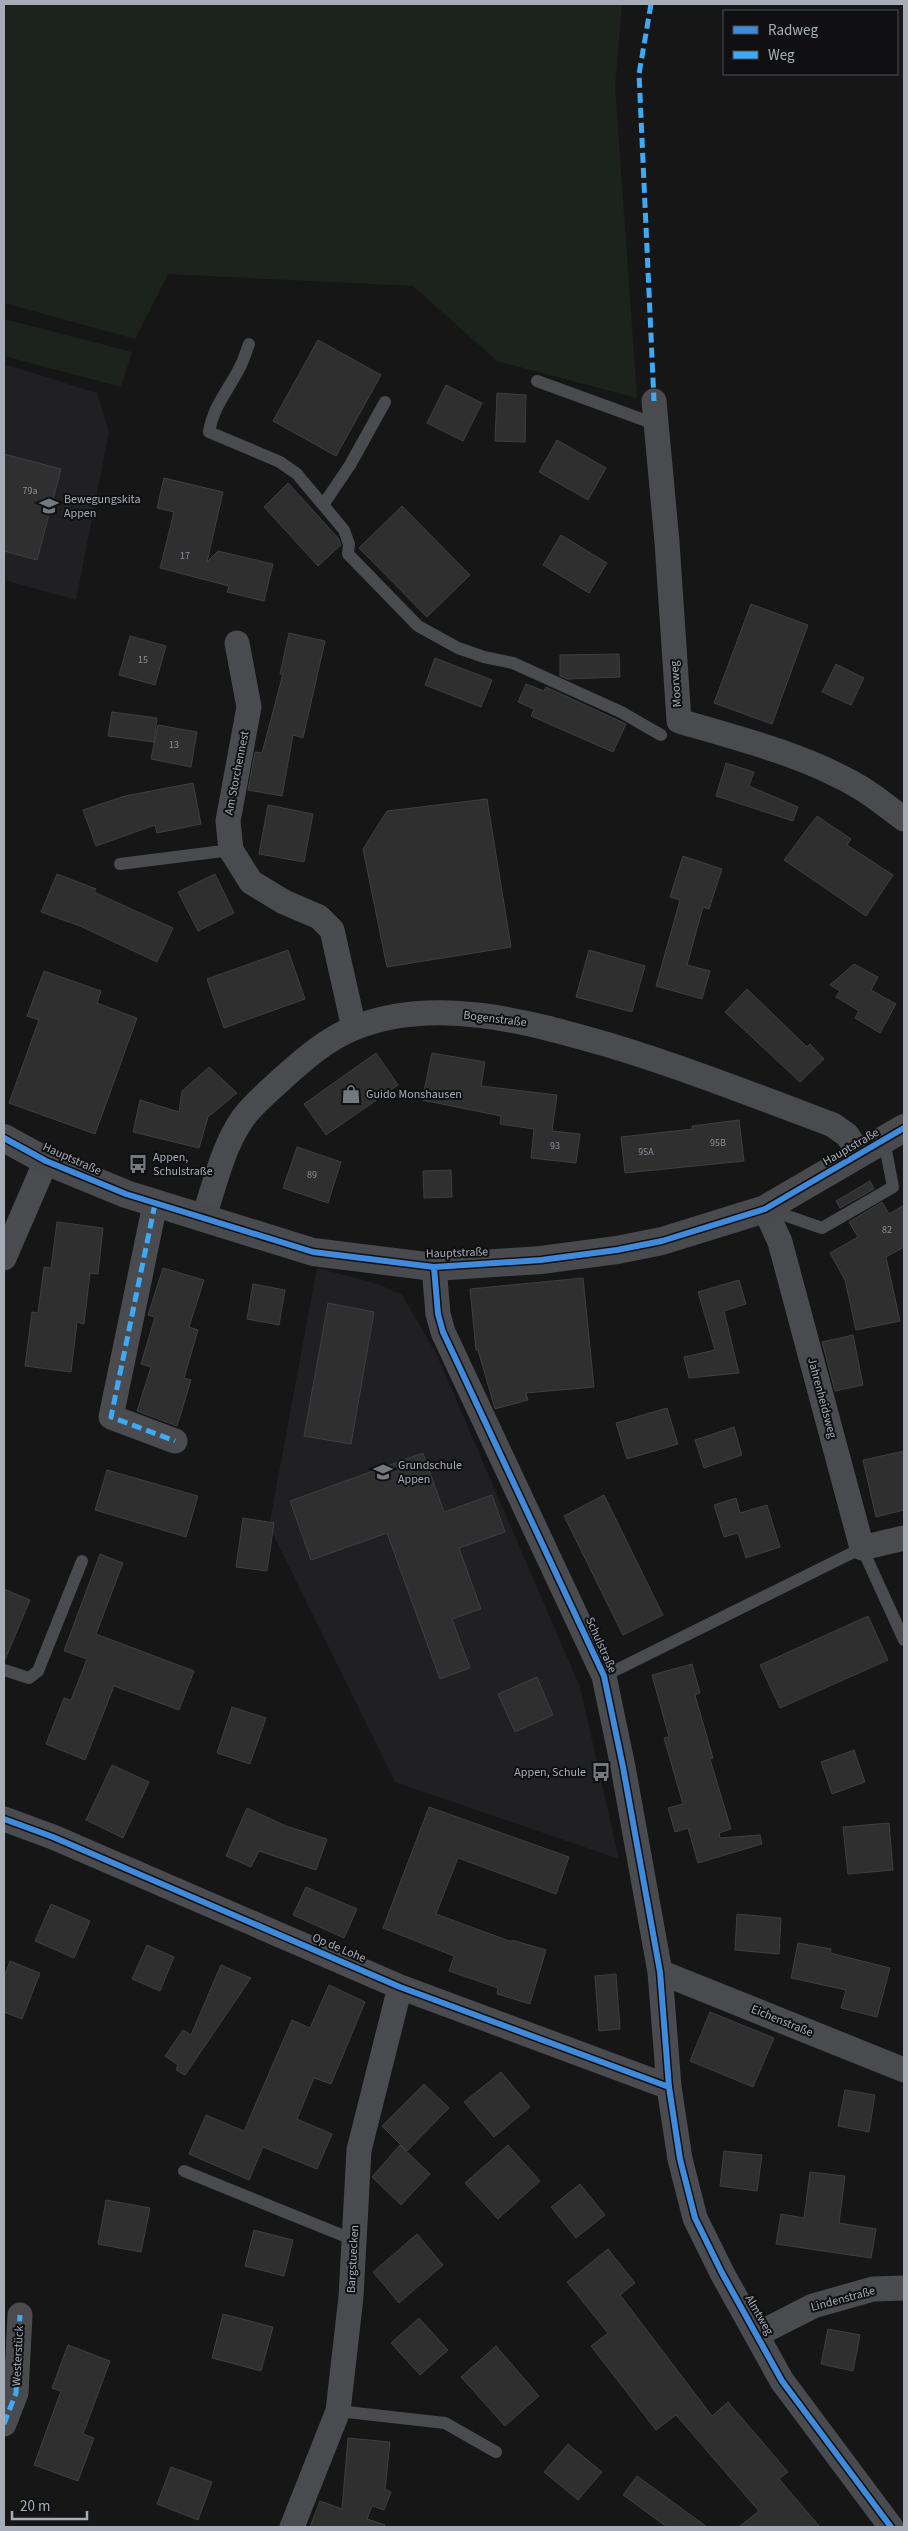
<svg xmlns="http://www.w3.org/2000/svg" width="908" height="2531" font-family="'Source Sans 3',sans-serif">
  <rect width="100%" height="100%" fill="#161616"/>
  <!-- built -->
  <path fill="#202022" d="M4,364L97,393L109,432L76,600L4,580Z
    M317,1268L378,1284L402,1295L436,1353L580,1687L619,1859L395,1782L269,1526Z"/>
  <!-- green -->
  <path fill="#1c231d" d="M4,4H622L615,86L637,398L497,361L413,286L168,274L135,339L4,303Z
    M4,319L132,352L121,387L4,356Z"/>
  <!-- building -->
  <path fill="#2f2f30" stroke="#3e3f42" d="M318,340L381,375L336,456L273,421Z
    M446,385L482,403L463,441L427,423Z
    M497,393L526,395L525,442L495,441Z
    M557,440L606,468L588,500L539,472Z
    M4,454L61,469L37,560L4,551Z
    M164,478L223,492L207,562L218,551L273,564L264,601L227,592L229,586L160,568L174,512L157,508Z
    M288,483L338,538L341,545L318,566L264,507Z
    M402,506L470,575L427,617L359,548Z
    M561,535L607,563L589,593L543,565Z
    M751,604L808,625L772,724L714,703Z
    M289,633L325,641L303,738L293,735L282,796L248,790L255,752L262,753L283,674H280Z
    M130,636L166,646L155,685L119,675Z
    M619,654L620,677L568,679L560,676V655Z
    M435,658L492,680L481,707L425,685Z
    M836,664L864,678L851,705L822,692Z
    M526,684L544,691L546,687L626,724L613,752L531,716L534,709L518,702Z
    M112,712L157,718L154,742L108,736Z
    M158,725L197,732L191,767L151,759Z
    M726,763L754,772L749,786L798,807L793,821L716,796Z
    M193,783L201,824L157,833L155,825L96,846L83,810L125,796Z
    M487,799L511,947L387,967L363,849L387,811Z
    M268,805L313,814L304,862L259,854Z
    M817,816L851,839L847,845L893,875L866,916L784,860Z
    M683,856L722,869L709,909L703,907L687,965L710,971L702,999L656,986L680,900L670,897Z
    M57,874L96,889L94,892L173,928L157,962L80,926L41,912Z
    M215,874L234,913L198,931L178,892Z
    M288,950L305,999L224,1028L207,979Z
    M589,950L645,966L632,1012L576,997Z
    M854,964L878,977L871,990L896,1004L880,1033L855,1018L859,1011L836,997L840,991L830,985Z
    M44,971L101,991L97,1003L137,1018L95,1134L9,1103L39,1020L27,1016Z
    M747,989L807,1047L810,1044L824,1059L800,1082L725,1012Z
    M376,1053L398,1085L326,1135L304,1104Z
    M432,1053L485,1062L481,1086L557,1095L552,1131L580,1134L576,1163L531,1158L534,1129L500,1124L501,1116L422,1100Z
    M209,1067L237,1093L208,1117L199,1148L133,1132L140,1100L179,1112L182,1091Z
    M739,1120L744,1161L625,1173L621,1137L693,1129L692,1126Z
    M297,1147L341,1162L328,1203L283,1188Z
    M451,1170L452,1197L424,1198L423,1171Z
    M870,1181L874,1189L840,1208L836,1201Z
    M882,1202L889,1214L904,1205V1247L886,1257L900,1321L856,1330L845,1280L830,1253L858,1237L849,1222Z
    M57,1222L103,1228L98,1274L90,1273L84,1324L77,1322L71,1372L25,1366L32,1312L38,1313L44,1267L51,1268Z
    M163,1268L204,1280L189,1327L198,1330L184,1378L191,1380L177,1426L137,1411L151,1367L141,1364L155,1317L148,1315Z
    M583,1278L594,1387L526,1393L528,1400L495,1409L478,1350H476L470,1289Z
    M739,1280L746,1304L724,1311L739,1373L689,1378L684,1357L715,1350L698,1292Z
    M253,1284L285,1290L279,1325L247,1319Z
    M328,1303L374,1312L351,1444L304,1436Z
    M853,1335L863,1385L835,1391L822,1342Z
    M667,1408L678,1444L627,1459L616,1423Z
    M734,1427L742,1455L704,1468L695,1440Z
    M904,1451V1510L876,1517L863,1460Z
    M423,1453L444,1512L492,1495L505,1532L459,1548L481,1609L452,1619L470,1668L440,1679L387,1533L311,1560L290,1501Z
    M107,1470L198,1496L186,1537L95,1510Z
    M604,1495L663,1615L623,1635L564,1516Z
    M736,1498L740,1513L767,1505L780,1547L746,1558L738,1533L724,1537L714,1505Z
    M243,1518L274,1523L267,1571L236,1567Z
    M100,1554L123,1563L96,1634L194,1671L179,1710L114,1686L85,1760L46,1744L64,1698L71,1700L87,1659L64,1651Z
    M4,1589L30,1600L4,1662Z
    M868,1616L888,1660L780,1708L760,1665Z
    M692,1664L700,1693L695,1695L713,1758L710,1759L731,1829L719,1833L720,1838L760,1835L762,1844L698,1863L688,1828L675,1832L668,1808L683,1804L664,1738L669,1737L652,1675Z
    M537,1677L553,1715L515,1732L498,1694Z
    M232,1707L266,1718L250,1764L217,1753Z
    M854,1750L865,1782L832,1794L821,1762Z
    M112,1765L149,1782L123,1838L86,1820Z
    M429,1807L569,1857L556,1894L458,1858L436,1914L512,1942V1940L546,1950L530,2004L497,1994L498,1988L449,1971L454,1956L383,1928Z
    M247,1808L286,1826L327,1839L316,1870L259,1851L251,1867L226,1856Z
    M889,1823L893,1870L848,1874L843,1827Z
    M306,1887L357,1909L344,1938L293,1915Z
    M51,1904L90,1921L74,1958L35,1941Z
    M737,1914L781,1918L779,1954L735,1950Z
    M798,1943L831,1949L830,1953L890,1968L877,2017L841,2008L846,1990L791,1978Z
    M147,1945L174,1957L160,1991L132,1979Z
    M10,1961L40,1973L22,2019L4,2012V1978Z
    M221,1965L251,1978L185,2075L176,2070L178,2065L165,2056L183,2030L191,2035Z
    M616,1974L620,2029L599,2031L595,1976Z
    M329,1985L365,2002L331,2084L314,2078L297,2119L332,2134L317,2169L263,2147L249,2180L189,2154L206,2115L244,2131L292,2020L310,2028Z
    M710,2012L774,2038L753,2087L690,2061Z
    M501,2072L530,2107L494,2137L464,2102Z
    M424,2084L449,2108L407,2151L382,2126Z
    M845,2090L875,2095L869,2132L838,2126Z
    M400,2145L430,2174L401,2205L372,2177Z
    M508,2145L540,2181L498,2219L465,2183Z
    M724,2151L762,2155L757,2191L720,2186Z
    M810,2172L845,2176L839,2223L876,2229L871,2258L776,2244L781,2214L804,2218Z
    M580,2184L605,2215L576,2238L551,2207Z
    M106,2200L150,2208L141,2252L98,2244Z
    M254,2230L293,2240L284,2276L245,2266Z
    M417,2234L443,2265L399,2303L373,2272Z
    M608,2249L635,2283L620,2295L712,2416L728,2402L788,2472L779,2479L820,2527H739L759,2511L676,2415L656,2430L591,2346L608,2333L567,2282Z
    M223,2314L273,2327L261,2371L212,2358Z
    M419,2318L448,2350L420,2375L391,2343Z
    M828,2329L860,2335L853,2371L821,2364Z
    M68,2345L110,2361L83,2434L94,2438L78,2481L34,2465L61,2391L52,2388Z
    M496,2346L539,2396L505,2426L461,2377Z
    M348,2438L390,2442L385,2489L391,2492L384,2510L372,2506L367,2519L385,2525L384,2527H310L320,2501L342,2509Z
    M568,2444L602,2472L578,2500L544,2472Z
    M171,2467L212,2482L198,2520L157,2504Z
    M637,2476L707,2527H667L623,2495Z"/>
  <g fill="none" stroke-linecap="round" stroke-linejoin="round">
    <!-- service -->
    <path stroke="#4a4b4f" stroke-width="12" d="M249,344C246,352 243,362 239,369C227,392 213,407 209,432L280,462L297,474L344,530L349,544L348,554L418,626L458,648L484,657L513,663L621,712L661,735
      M537,381L655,424
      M323,505L350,465L385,402
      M120,864L231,850
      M767,1209L822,1228L893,1187L884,1140
      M4,1670L29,1678L38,1671L82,1561
      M604,1676L862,1548L904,1640
      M184,2171L354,2240
      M338,2411L445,2423L496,2452"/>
    <!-- minor -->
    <path stroke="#4a4b4f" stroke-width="25" d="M654,401L667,542L679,721C740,739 806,755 861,788C876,797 890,809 904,819
      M237,643L249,707L228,821L231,850L251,882L284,902L319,917L332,930L354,1028
      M155,1204L111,1417L175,1441
      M765,1209L780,1242L862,1548L904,1538
      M203,1219C215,1185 222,1148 243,1118C254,1103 269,1091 283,1078C304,1059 327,1039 354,1028C435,995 529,1022 609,1045C685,1068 759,1097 833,1125L847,1135L860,1154
      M4,1258L46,1161
      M434,1267L438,1314L443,1332L604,1676L623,1767L660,1972L669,2087L680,2159L695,2218L722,2273L782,2381L891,2527
      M4,1819L53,1837L400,1987L669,2087
      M660,1972L904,2070
      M758,2334L813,2306L873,2289L904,2288
      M4,2424L16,2393L20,2315
      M292,2527L338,2411L351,2297L359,2150L400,1987"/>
    <!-- secondary -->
    <path stroke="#494a4d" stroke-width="28" d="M4,1138L46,1161L126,1194L313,1252L434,1267L541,1260L617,1250L662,1241L765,1209L904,1128"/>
    <!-- quiet -->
    <path stroke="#3fa9f5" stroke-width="5" stroke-dasharray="10 5" stroke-linecap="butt" d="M651,4L639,74L654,401
      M155,1204L111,1417L175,1441
      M4,2424L16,2393L20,2315"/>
    <!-- cycleway casing -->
    <g stroke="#101012" stroke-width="9">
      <path id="cycleway" d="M4,1138L46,1161L126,1194L313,1252L434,1267L541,1260L617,1250L662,1241L765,1209L904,1128
        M434,1267L438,1314L443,1332L604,1676L623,1767L660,1972L669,2087L680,2159L695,2218L722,2273L782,2381L891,2527
        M4,1819L53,1837L400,1987L669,2087"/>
    </g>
    <!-- cycleway -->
    <use href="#cycleway" stroke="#408adc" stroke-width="6"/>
  </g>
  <!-- icons -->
  <defs>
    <g id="school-bare" transform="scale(1.5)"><path d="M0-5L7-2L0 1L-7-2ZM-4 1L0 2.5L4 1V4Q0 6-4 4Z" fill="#74787f" stroke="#101012" stroke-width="2.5" paint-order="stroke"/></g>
    <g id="shop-bare" transform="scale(1.5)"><path d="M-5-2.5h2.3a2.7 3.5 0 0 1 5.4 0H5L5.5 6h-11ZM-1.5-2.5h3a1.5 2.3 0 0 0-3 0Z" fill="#74787f" stroke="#101012" stroke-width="2.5" paint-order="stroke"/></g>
    <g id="bus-bare" transform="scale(1.5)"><path d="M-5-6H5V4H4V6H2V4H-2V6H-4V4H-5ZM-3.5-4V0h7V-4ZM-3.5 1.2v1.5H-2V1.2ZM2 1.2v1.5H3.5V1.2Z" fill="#74787f" stroke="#101012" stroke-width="2.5" paint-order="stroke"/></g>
  </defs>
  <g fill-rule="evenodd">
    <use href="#school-bare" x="49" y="506"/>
    <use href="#shop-bare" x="351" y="1094"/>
    <use href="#bus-bare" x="138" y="1164"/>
    <use href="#school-bare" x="383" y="1472"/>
    <use href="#bus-bare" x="601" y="1772"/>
  </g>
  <g text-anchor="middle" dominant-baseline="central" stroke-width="4" stroke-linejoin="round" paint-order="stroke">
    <!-- number labels -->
    <g font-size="10" fill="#898e95">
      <text x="30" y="491">79a</text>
      <text x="185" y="556">17</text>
      <text x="143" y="660">15</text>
      <text x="174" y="745">13</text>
      <text x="718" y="1143">95B</text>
      <text x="555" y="1146">93</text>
      <text x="646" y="1152">95A</text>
      <text x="312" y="1175">89</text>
      <text x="887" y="1230">82</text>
    </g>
    <!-- poi labels -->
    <g font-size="12" fill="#a7adb7" stroke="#101012" text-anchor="start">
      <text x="64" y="499">Bewegungskita<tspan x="64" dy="14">Appen</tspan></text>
      <text x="366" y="1094">Guido Monshausen</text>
      <text x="153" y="1157">Appen,<tspan x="153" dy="14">Schulstraße</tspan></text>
      <text x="398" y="1465">Grundschule<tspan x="398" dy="14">Appen</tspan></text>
      <text x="586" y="1772" text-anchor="end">Appen, Schule</text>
    </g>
    <!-- street labels -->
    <g font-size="12" fill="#a7adb7" stroke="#101012">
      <text transform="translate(676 684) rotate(-94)">Moorweg</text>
      <text transform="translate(237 773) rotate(-79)">Am Storchennest</text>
      <text transform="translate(495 1019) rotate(7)">Bogenstraße</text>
      <text transform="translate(851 1147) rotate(-30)">Hauptstraße</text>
      <text transform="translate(72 1159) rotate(24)">Hauptstraße</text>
      <text transform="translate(457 1253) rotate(-2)">Hauptstraße</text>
      <text transform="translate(822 1398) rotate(75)">Jahrenheidsweg</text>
      <text transform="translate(601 1645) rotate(66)">Schulstraße</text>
      <text transform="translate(339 1948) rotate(23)">Op de Lohe</text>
      <text transform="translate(782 2021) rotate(22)">Eichenstraße</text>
      <text transform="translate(353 2259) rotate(-87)">Bargstuecken</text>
      <text transform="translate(843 2299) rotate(-15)">Lindenstraße</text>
      <text transform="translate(759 2315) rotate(60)">Almtweg</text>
      <text transform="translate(18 2356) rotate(-87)">Westerstück</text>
    </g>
  </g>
  <!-- border -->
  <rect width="908" height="2531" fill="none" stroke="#a7adb7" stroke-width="10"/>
  <!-- legend -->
  <rect x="723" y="10" width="175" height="65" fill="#101012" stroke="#4c4f54"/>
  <rect x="733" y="26" width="25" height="8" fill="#408adc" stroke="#4c4f54"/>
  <text x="768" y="35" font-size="15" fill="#a7adb7">Radweg</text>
  <rect x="733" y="51" width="25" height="8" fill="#3fa9f5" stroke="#4c4f54"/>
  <text x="768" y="60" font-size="15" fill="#a7adb7">Weg</text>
  <!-- scale -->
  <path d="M12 2511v8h75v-8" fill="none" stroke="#a7adb7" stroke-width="2.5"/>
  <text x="20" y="2511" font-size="15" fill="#a7adb7" stroke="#101012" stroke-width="4" paint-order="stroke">20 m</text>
</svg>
